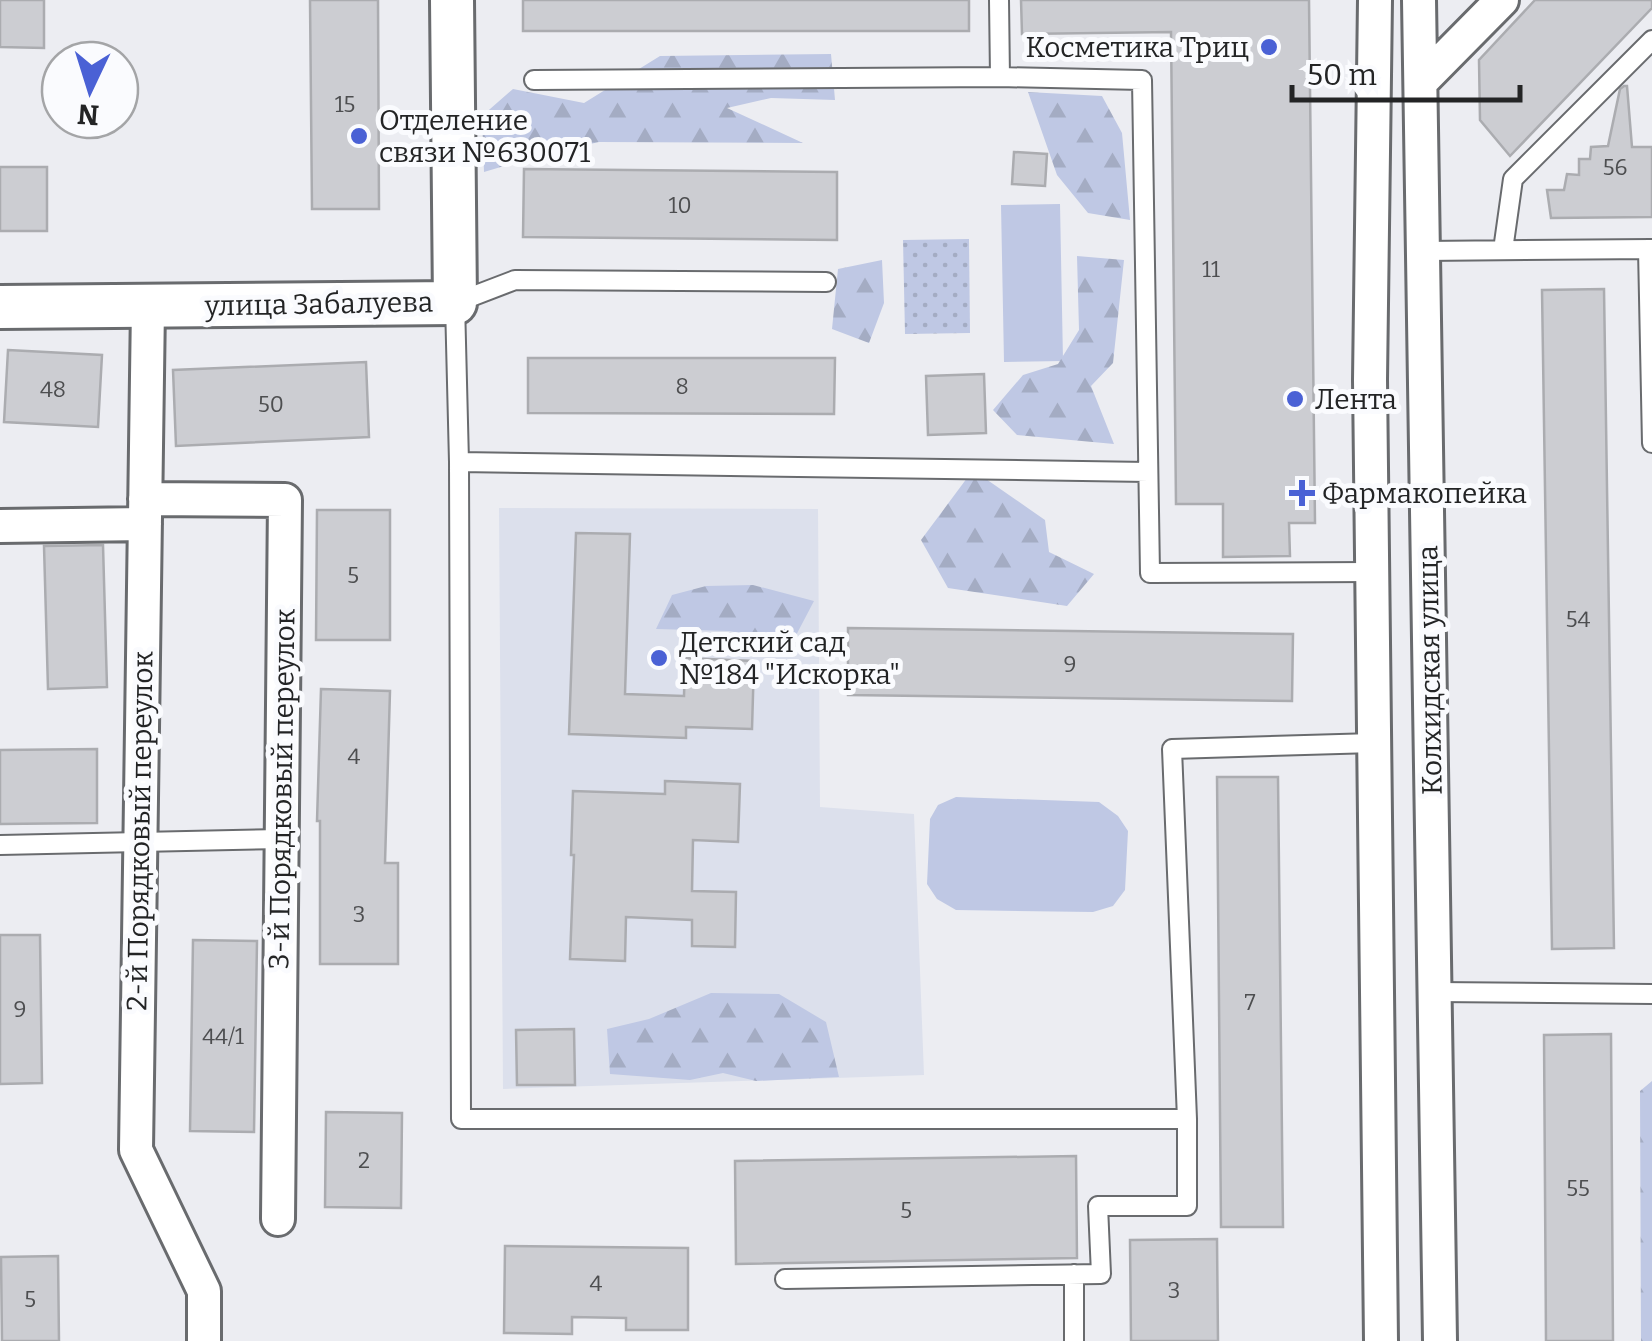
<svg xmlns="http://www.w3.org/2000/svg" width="1652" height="1341" font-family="Bitter,serif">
  <defs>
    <pattern id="forest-firs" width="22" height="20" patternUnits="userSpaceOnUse" patternTransform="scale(2.5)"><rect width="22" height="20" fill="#bfc8e4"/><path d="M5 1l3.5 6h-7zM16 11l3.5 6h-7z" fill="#a4acc3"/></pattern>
    <pattern id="park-dots" width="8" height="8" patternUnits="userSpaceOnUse" patternTransform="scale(2.5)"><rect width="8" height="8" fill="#bfc8e4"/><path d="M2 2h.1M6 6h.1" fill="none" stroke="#a4acc3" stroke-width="1.8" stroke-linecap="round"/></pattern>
  </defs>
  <rect width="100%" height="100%" fill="#ecedf2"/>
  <!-- built -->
  <path fill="#dce0ec" d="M499,508L818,509L820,807L914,814L924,1075L503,1089Z"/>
  <!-- green -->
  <path fill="#bfc8e4" d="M1060,204L1063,361L1004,362L1001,205Z
    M956,797L1099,802L1118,816L1128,831L1125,890L1113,906L1093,912L956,910L937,899L927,884L930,819L938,805Z"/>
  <!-- forest -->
  <path fill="url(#forest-firs)" d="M831,54L835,100L771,98L727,108L803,143L599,142L537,156L484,172L482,116L513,89L584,103L660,56Z
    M1028,92L1102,96L1122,133L1130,220L1088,213L1057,175Z
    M1077,256L1124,260L1113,363L1091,386L1114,444L1017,435L993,410L1023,375L1058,364L1079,330Z
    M882,260L884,303L869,343L832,329L838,269Z
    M973,470L1045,520L1049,552L1094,574L1067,606L948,588L921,540Z
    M753,585L814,601L792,643L729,631L656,629L672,595L706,586Z
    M711,993L779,994L826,1022L839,1077L756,1081L723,1073L690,1080L610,1074L607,1029L649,1019Z
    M1652,1081V1341H1641L1640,1091Z"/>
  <!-- park -->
  <path fill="url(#park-dots)" d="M969,239L970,333L905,334L903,240Z"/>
  <!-- building -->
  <path fill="#cccdd2" stroke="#abacb0" stroke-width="2.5" d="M0,0H44V48L0,47Z
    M310,0H378L379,209H312Z
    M523,0H969V31H523Z
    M1021,0H1309L1315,523H1289L1290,556L1223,557V504H1176L1171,32L1022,34Z
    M1535,0H1652V8L1510,156L1480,120L1479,60Z
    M1624,86H1627L1632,147H1652V217L1551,218L1547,190H1564L1567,174L1579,175V159H1590L1591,147L1608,146L1620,89Z
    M1014,152L1047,154L1045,186L1012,184Z
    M0,167H47V231H0Z
    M524,169L837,172V240L523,237Z
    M1604,289L1614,948L1552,949L1542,290Z
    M8,350L102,355L98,427L4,422Z
    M528,358H835L834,414L528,413Z
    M366,362L369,437L176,446L173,370Z
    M984,374L986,433L928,435L926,376Z
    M317,510H390V640H316Z
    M576,533L630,534L625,694L684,696L685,658L754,661L752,729L686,727V738L569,734Z
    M103,545L107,687L48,689L44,546Z
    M848,628L1293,634L1292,701L848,695Z
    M321,689L390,691L385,863H398V964H320V821H317Z
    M97,749V823L0,824V750Z
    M1217,777H1278L1283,1227H1221Z
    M665,781L740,784L738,842L693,840L692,891L736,892L735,947L692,946V920L626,917L625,961L570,959L574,855H571L573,791L665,794Z
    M0,935H40L42,1083L0,1084Z
    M193,940L257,941L254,1132L190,1131Z
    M574,1029L575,1085H517L516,1030Z
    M1611,1034L1613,1341H1546L1544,1035Z
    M326,1112L402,1113L401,1208L325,1207Z
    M1076,1156L1077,1258L736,1264L735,1161Z
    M1217,1239L1218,1341H1131L1130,1240Z
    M505,1246L688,1248V1330H626V1318L572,1317V1334L504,1333Z
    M58,1256L59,1341H2L1,1257Z"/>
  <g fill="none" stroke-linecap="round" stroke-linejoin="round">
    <!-- service casing -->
    <g stroke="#696b6e" stroke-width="22">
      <path id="service" d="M999,0L1000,77L1142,80L1150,573L1372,572
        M534,80L1000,77
        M1648,249L1652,443
        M1503,250L1513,179L1652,40
        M1424,251L1652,249
        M826,282L515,280L455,303L459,462L1148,472
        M459,462L461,1119H1187L1172,749L1374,743
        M0,845L282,839
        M1435,992L1652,994
        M785,1279L1101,1274L1098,1206H1187V1119
        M1074,1341V1274"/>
    </g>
    <!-- minor casing -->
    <g stroke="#696b6e" stroke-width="38">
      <path id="minor" d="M1375,0L1370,380L1381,1341
        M1419,0L1440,1341
        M1422,81L1502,0
        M148,306L136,1150L204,1291V1341
        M145,499L285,500L278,1219
        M0,526L145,524"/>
    </g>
    <!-- tertiary casing -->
    <g stroke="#696b6e" stroke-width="48">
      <path id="tertiary" d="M0,307L455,303L452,0"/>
    </g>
    <!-- service -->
    <use href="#service" stroke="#fff" stroke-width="18"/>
    <!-- minor -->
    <use href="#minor" stroke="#fff" stroke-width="32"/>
    <!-- tertiary -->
    <use href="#tertiary" stroke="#fff" stroke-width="42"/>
  </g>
  <!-- markers -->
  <g fill="#4a61d5" stroke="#fafbfe" stroke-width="4">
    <circle cx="1269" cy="47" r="10"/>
    <circle cx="359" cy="136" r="10"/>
    <circle cx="1295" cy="399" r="10"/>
    <path d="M1297 478h10v10h10v10h-10v10h-10v-10h-10v-10h10z"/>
    <circle cx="659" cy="658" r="10"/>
  </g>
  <g text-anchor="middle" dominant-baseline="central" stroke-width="10" stroke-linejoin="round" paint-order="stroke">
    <!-- number labels -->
    <g font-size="22" fill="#4d4e50">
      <text x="345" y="104">15</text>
      <text x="1615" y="167">56</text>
      <text x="680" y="205">10</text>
      <text x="1211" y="269">11</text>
      <text x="682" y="386">8</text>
      <text x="53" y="389">48</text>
      <text x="271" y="404">50</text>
      <text x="353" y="575">5</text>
      <text x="1578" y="619">54</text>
      <text x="1070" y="664">9</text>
      <text x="354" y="756">4</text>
      <text x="359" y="914">3</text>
      <text x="1250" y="1002">7</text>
      <text x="20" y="1009">9</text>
      <text x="223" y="1036">44/1</text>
      <text x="364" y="1160">2</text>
      <text x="1578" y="1188">55</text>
      <text x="906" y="1210">5</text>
      <text x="596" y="1283">4</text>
      <text x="1174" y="1290">3</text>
      <text x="30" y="1299">5</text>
    </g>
    <!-- poi labels -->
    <g font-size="28" fill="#232425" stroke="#fafbfe" text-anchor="start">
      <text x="1249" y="47" text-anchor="end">Косметика Триц</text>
      <text x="379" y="120">Отделение<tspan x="379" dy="32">связи №630071</tspan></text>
      <text x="1315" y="399">Лента</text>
      <text x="1322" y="493">Фармакопейка</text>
      <text x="679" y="642">Детский сад<tspan x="679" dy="32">№184 "Искорка"</tspan></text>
    </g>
    <!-- street labels -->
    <g font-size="28" fill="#232425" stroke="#fafbfe">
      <text transform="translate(319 304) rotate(-1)">улица Забалуева</text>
      <text transform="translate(1430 670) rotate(-91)">Колхидская улица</text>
      <text transform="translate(282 789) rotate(-89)">3-й Порядковый переулок</text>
      <text transform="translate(140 831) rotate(-89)">2-й Порядковый переулок</text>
    </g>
  </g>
  <!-- north arrow -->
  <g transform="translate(90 90) rotate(184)"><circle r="48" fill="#fafbfe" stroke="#a4a5a7" stroke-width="2.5"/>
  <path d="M0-8L18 38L0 25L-18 38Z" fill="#4a61d5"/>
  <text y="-15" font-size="28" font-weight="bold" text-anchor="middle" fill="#232425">N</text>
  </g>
  <!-- scale -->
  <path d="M1292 85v15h228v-15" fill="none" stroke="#232425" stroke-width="5"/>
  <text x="1307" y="85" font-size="30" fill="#232425" stroke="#fafbfe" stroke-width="8" paint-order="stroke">50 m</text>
</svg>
